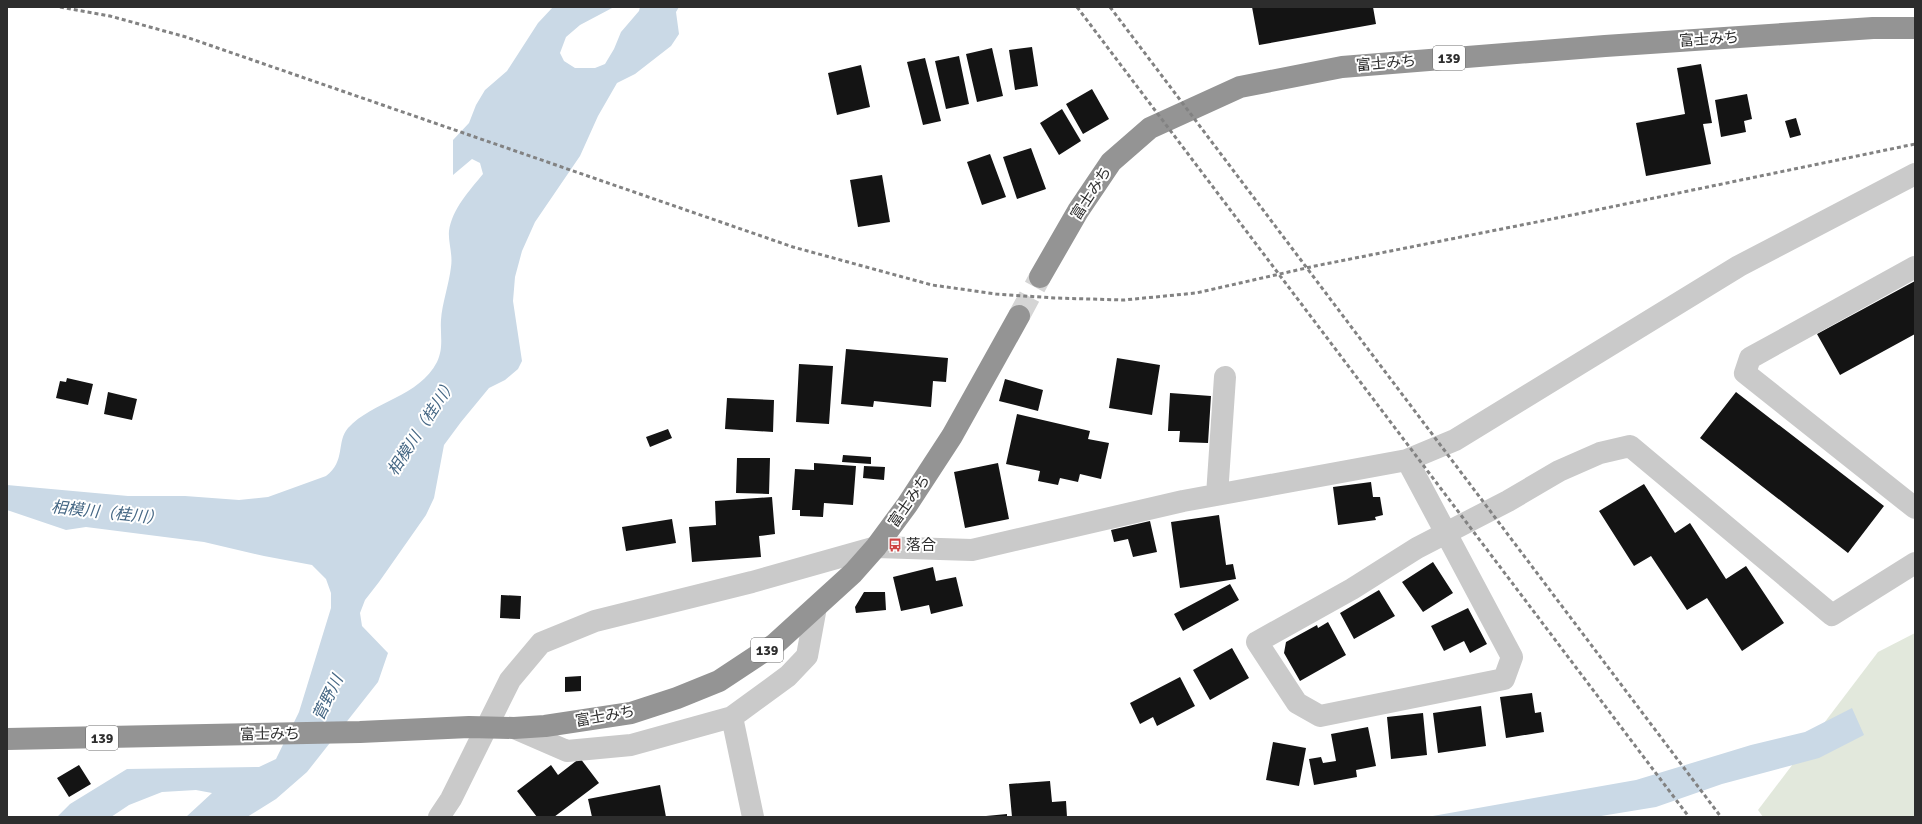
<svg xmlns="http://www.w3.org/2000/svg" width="1922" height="824" font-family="Signika,'Noto Sans JP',sans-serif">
  <rect width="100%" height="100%" fill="#fff"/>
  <!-- green -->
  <path fill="#e2e8dc" d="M1915,633V817H1763L1758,810L1878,652Z"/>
  <!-- water -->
  <path fill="#cad9e6" d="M553,7H614L580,25L566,37L560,53L564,61L575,68H595L605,64L614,49L621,32L639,11L640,7H679L676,12L679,34L671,46L635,74L617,83L598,116L580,156L535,222L522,251L515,277L513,301L522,361L518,369L505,380L489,388L461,422L444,445L434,498L426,515L379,582L365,600L360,613L362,626L388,653L378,682L307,772L276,799L247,817H186L212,793L196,790L162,792L129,805L111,817H57L70,804L127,769L259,767L276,759L299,712L331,608V593L326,579L312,565L264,556L204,542L86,527L66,530L7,510V485L128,496H185L239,500L268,497L326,476C346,461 336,442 348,428C373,401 419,397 437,362C444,347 440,335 441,320C442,304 449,284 451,267C453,254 448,242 449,231C452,209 470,190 483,174L480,163L472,159L453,175V140L469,123L476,105L485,90L507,71L538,23Z
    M1852,708L1864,735L1819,758L1722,784L1656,807L1595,817H1427L1636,780L1751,745L1805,732Z"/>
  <!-- building -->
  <path fill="#141414" d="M1252,7H1373L1376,24L1259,45Z
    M1032,47L1038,86L1015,90L1009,50Z
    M992,48L1003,96L977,102L966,54Z
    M959,56L969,104L946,109L935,61Z
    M925,58L941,121L923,125L907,62Z
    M1701,64L1712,123L1703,124L1711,164L1646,176L1636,123L1685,114L1677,68Z
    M861,65L870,107L837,115L828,73Z
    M1092,89L1109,119L1083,134L1066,104Z
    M1747,94L1752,119L1744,121L1746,132L1721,137L1715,100Z
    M1062,109L1081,141L1059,155L1040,123Z
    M1796,118L1801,135L1790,138L1785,121Z
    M1031,148L1046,189L1017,199L1003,157Z
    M990,154L1006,197L982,205L967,162Z
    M882,175L890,222L858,227L850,180Z
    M1915,281V334L1840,375L1817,334Z
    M846,349L948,358L946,382L933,381L931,407L874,401L873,407L841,404Z
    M1117,358L1160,365L1152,415L1109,408Z
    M799,364L833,366L829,424L796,422Z
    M67,378L93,384L88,405L56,398L60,381L66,382Z
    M1005,379L1043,390L1038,411L999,401Z
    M108,392L137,399L132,420L104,414Z
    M1736,392L1884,506L1848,553L1700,438Z
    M1170,393L1211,396L1208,443L1179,442L1180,431H1168Z
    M727,398L774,400L773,432L725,429Z
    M1017,414L1090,431L1088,439L1109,443L1101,479L1080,474L1078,482L1060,478L1058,485L1038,481L1040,471L1006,464Z
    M668,429L672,438L650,447L646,437Z
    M843,455L871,457V464L842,462Z
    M737,458H770L769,494L736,493Z
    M814,463L856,466L853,505L824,503L823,517L800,516V510H792L795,469L814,470Z
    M998,463L1009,519L965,528L954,472Z
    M864,466L885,467L884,480L863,478Z
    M1371,482L1373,497H1380L1383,515L1375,517L1376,520L1338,525L1333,487Z
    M1644,484L1675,533L1690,523L1726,579L1746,566L1784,623L1742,651L1707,598L1687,610L1651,556L1634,566L1599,511Z
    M772,497L775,534L759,536L761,557L692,562L689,527L716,525L715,501Z
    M1219,515L1226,565L1233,564L1236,579L1180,588L1171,522Z
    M672,519L676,543L626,551L622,527Z
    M1150,521L1157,552L1133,557L1128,539L1114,542L1111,530Z
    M1433,562L1453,593L1423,612L1402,582Z
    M933,567L936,581L956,577L963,606L931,614L929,605L901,611L893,577Z
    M1230,584L1239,600L1183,631L1174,614Z
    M1379,590L1395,616L1354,639L1340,613Z
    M864,592H885L886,610L856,613L855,607Z
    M501,595L521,596L520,619L500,618Z
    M1468,608L1487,644L1470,653L1464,641L1444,651L1431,626Z
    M1328,622L1346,655L1300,681L1284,653L1286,642L1317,625L1318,628Z
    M1232,648L1249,678L1210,700L1193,670Z
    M581,676V691L565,692V677Z
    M1180,677L1195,706L1157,726L1153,717L1140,724L1130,703Z
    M1532,693L1535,713L1541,712L1544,732L1506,738L1500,697Z
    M1481,706L1486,746L1438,753L1433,713Z
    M1423,713L1427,755L1391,759L1387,717Z
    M1368,727L1376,766L1356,770L1357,777L1314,785L1309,759L1321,757L1323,763L1336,761L1331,734Z
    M1273,742L1306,748L1299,786L1266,780Z
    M580,758L599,783L554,817H537L517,791L551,765L558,775Z
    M79,765L91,784L69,797L57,778Z
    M1050,781L1052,802L1066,801L1067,817H1012L1009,784Z
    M660,785L666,817H592L588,799Z
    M1007,814V817H986V816Z"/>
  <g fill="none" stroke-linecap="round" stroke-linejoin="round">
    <!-- highway-tunnel -->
    <path stroke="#d5d5d5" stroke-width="22" stroke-dasharray="22 11" stroke-linecap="butt" d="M1019,316L1040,277"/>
    <!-- minor -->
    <path stroke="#cacaca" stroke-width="22" d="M1915,267L1750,358L1745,373L1915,508
      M1407,460L1512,657L1504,679L1320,716L1297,703L1257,642L1352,589L1417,548L1508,501L1559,471L1600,453L1630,446L1832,615L1915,563
      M1217,495L1225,377
      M732,717L788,676L807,656L816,607
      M514,728L567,751L631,745L732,717L753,817
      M439,817L451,799L510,680L541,643L595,621L752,582L876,547L972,550L1183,501L1407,460L1455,440L1739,266L1915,174"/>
    <!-- highway -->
    <path stroke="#949494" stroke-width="22" d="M1040,277L1078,211L1111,162L1150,128L1240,87L1342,67L1605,46L1873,28H1915
      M7,739L360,732L469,727L514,728L545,726L631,713L677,698L719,681L775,644L853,573L876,547L907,505L952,436L1019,316"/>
    <!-- rail -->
    <path stroke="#828282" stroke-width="3" stroke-dasharray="4 3" stroke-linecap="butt" d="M60,7L110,16L186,37L793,247L932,285L996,294L1054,298L1124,300L1196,293L1315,266L1577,214L1915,144
      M1077,7L1689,817
      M1110,7L1721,817"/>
  </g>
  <!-- icons -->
  <defs>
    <g id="bus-bare" transform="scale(1.08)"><path d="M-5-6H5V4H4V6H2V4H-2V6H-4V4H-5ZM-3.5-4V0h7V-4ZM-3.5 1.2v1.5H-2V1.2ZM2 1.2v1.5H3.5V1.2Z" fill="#ce4544" stroke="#fff" stroke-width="2.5" paint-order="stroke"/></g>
  </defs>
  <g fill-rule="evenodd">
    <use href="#bus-bare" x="895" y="545"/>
  </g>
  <g text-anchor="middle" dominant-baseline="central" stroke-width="4" stroke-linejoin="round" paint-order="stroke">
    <!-- shield labels -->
    <g fill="#fff" stroke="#6c6c6c" stroke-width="1">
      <rect x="1433" y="46" width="32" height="24" rx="3"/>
      <rect x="751" y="638" width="32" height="24" rx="3"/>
      <rect x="86" y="726" width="32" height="24" rx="3"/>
    </g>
    <g font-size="14" font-weight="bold" fill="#2d2d2d">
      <text x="1449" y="58">139</text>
      <text x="767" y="650">139</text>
      <text x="102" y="738">139</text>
    </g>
    <!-- street labels -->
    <g font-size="15" fill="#2d2d2d" stroke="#fff">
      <text transform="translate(1709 39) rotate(-4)">富士みち</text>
      <text transform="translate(1386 63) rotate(-5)">富士みち</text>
      <text transform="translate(1091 193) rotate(-57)">富士みち</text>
      <text transform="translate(909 501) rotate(-55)">富士みち</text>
      <text transform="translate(605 716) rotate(-10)">富士みち</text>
      <text transform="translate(270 734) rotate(-1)">富士みち</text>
    </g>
    <!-- poi labels -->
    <g font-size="15" fill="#2d2d2d" stroke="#fff" text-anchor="start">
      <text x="906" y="545">落合</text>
    </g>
    <!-- water labels -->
    <g font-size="16" font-style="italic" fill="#456784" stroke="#fff">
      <text transform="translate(422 427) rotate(-57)">相模川（桂川）</text>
      <text transform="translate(107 513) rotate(6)">相模川（桂川）</text>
      <text transform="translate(328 698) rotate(-64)">菅野川</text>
    </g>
  </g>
  <!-- border -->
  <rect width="1922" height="824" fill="none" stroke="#2d2d2d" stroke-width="16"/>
</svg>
